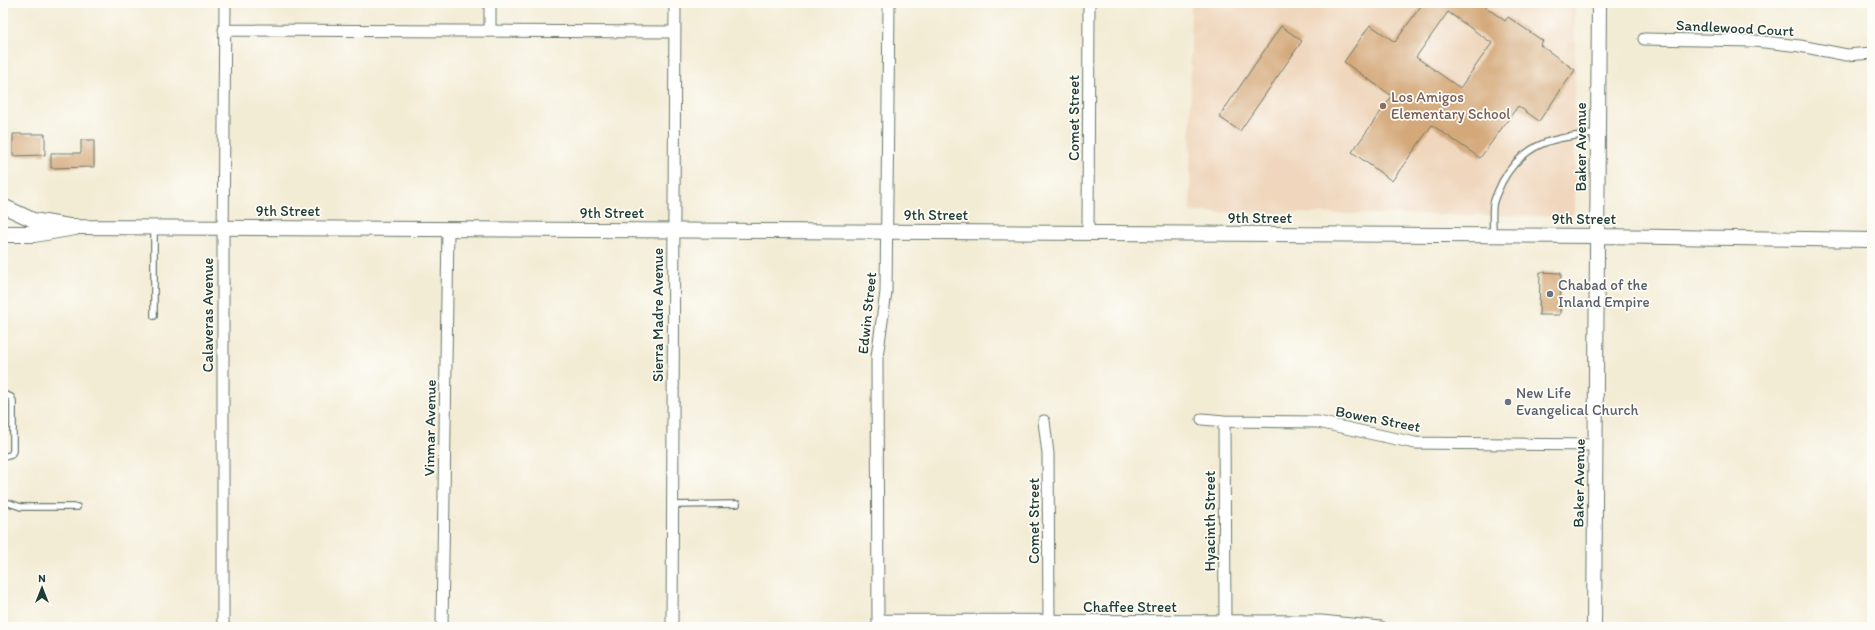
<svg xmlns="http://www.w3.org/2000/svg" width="1875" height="630" font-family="Itim,sans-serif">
  <rect width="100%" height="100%" fill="#fdfcf7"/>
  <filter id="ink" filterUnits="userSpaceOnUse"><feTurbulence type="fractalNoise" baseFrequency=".025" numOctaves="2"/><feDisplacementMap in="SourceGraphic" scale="8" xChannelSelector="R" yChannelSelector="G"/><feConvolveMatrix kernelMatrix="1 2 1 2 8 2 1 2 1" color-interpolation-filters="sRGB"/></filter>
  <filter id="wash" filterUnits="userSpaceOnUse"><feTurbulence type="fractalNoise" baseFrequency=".012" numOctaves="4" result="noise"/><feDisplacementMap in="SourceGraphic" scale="16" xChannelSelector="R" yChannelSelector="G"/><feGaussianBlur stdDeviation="0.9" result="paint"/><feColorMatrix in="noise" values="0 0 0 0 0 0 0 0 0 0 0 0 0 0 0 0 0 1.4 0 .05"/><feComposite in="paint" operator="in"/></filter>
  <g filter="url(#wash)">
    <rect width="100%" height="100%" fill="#f3ecd5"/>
    <!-- built -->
    <path fill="#efd6bc" d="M1191,3H1575V209L1572,214L1567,216L1190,212Z"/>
    <g id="blocks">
      <!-- building -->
      <path fill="#d4a879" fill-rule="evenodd" d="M1423,3H1480L1505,21L1508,17L1543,41L1540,45L1575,70L1539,121L1518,106L1480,158L1432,125L1392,181L1352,152L1392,96L1344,62L1370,25L1395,42ZM1448,12L1492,43L1460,88L1416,57Z
        M1281,26L1302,41L1240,131L1219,117Z
        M13,134H45V155L13,156Z
        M81,140H94V167L51,168V153H81Z
        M1540,272L1561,273L1560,315H1539Z"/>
    </g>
  </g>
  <g filter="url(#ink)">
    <use href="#blocks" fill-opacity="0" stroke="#697a6c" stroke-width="1"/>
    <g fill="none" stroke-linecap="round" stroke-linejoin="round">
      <!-- service casing -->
      <g stroke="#697a6c" stroke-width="8">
        <path id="service" d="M154,228V316
          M1493,236C1493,226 1492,215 1493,205C1494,198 1499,189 1502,182C1524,142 1556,136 1598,134
          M3,394L11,397L13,401V451L11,455L3,457
          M3,501L21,507H77
          M672,505L737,504"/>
      </g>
      <!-- minor casing -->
      <g stroke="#697a6c" stroke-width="13">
        <path id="minor" d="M224,30L675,32
          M490,30V3
          M1644,39L1755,41L1800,46L1847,55L1872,53
          M1088,233L1089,3
          M1202,419L1224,421L1318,422L1415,443L1596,445
          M1044,421L1048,454L1049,622
          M1224,421L1225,622
          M878,620L1321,621L1381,627
          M223,627V242L225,3
          M442,627L448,229
          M672,627L675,3
          M878,627L877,357L886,292L889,3"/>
      </g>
      <!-- tertiary casing -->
      <g stroke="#697a6c" stroke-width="16">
        <path id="tertiary" d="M3,206L33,220L75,227L1598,236L1872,240
          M1594,627L1599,3"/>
      </g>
      <!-- secondary casing -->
      <g stroke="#697a6c" stroke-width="18">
        <path id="secondary" d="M3,234H34L75,227"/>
      </g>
      <!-- service -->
      <use href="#service" stroke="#fff" stroke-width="5.5"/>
      <!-- minor -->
      <use href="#minor" stroke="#fff" stroke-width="11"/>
      <!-- tertiary -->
      <use href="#tertiary" stroke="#fff" stroke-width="14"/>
      <!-- secondary -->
      <use href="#secondary" stroke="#fff" stroke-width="16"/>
    </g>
  </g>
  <!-- markers -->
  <circle fill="#8d6e63" stroke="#fdfcf7" stroke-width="1.5" cx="1383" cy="106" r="4"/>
  <g fill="#6b7280" stroke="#fdfcf7" stroke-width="1.5">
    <circle cx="1550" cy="294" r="4"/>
    <circle cx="1508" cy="402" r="4"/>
  </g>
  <g text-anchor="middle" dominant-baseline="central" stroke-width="3.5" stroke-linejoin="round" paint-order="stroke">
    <!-- street labels -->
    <g font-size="15" fill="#1f3d34" stroke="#fdfcf7">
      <text transform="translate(1735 28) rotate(3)">Sandlewood Court</text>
      <text transform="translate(1074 118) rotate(-90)">Comet Street</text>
      <text transform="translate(1581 147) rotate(-90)">Baker Avenue</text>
      <text x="288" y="211">9th Street</text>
      <text x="612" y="213">9th Street</text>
      <text x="936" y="215">9th Street</text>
      <text x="1260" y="218">9th Street</text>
      <text x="1584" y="219">9th Street</text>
      <text transform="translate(867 313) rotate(-84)">Edwin Street</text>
      <text transform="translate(208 315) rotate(-90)">Calaveras Avenue</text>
      <text transform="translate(658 315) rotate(-90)">Sierra Madre Avenue</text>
      <text transform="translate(1378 419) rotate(11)">Bowen Street</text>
      <text transform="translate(430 428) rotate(-89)">Vinmar Avenue</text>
      <text transform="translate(1579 483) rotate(-89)">Baker Avenue</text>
      <text transform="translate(1034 521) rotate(-90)">Comet Street</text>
      <text transform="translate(1210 521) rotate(-90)">Hyacinth Street</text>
      <text x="1130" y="607">Chaffee Street</text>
    </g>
    <!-- education labels -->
    <g font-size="15" fill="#785e54" stroke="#fdfcf7" text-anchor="start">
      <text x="1391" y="97">Los Amigos<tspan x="1391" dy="17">Elementary School</tspan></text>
    </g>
    <!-- worship labels -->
    <g font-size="15" fill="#5b616d" stroke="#fdfcf7" text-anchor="start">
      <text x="1558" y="285">Chabad of the<tspan x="1558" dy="17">Inland Empire</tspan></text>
      <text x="1516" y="393">New Life<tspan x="1516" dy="17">Evangelical Church</tspan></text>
    </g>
  </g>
  <!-- margin -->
  <rect width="1875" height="630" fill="none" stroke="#fdfcf7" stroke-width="16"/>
  <!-- north arrow -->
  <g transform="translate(42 588)" stroke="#fdfcf7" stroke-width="3" paint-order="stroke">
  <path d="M0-3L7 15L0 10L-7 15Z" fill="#1f3d34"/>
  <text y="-6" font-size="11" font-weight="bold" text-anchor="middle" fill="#1f3d34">N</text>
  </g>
</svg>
